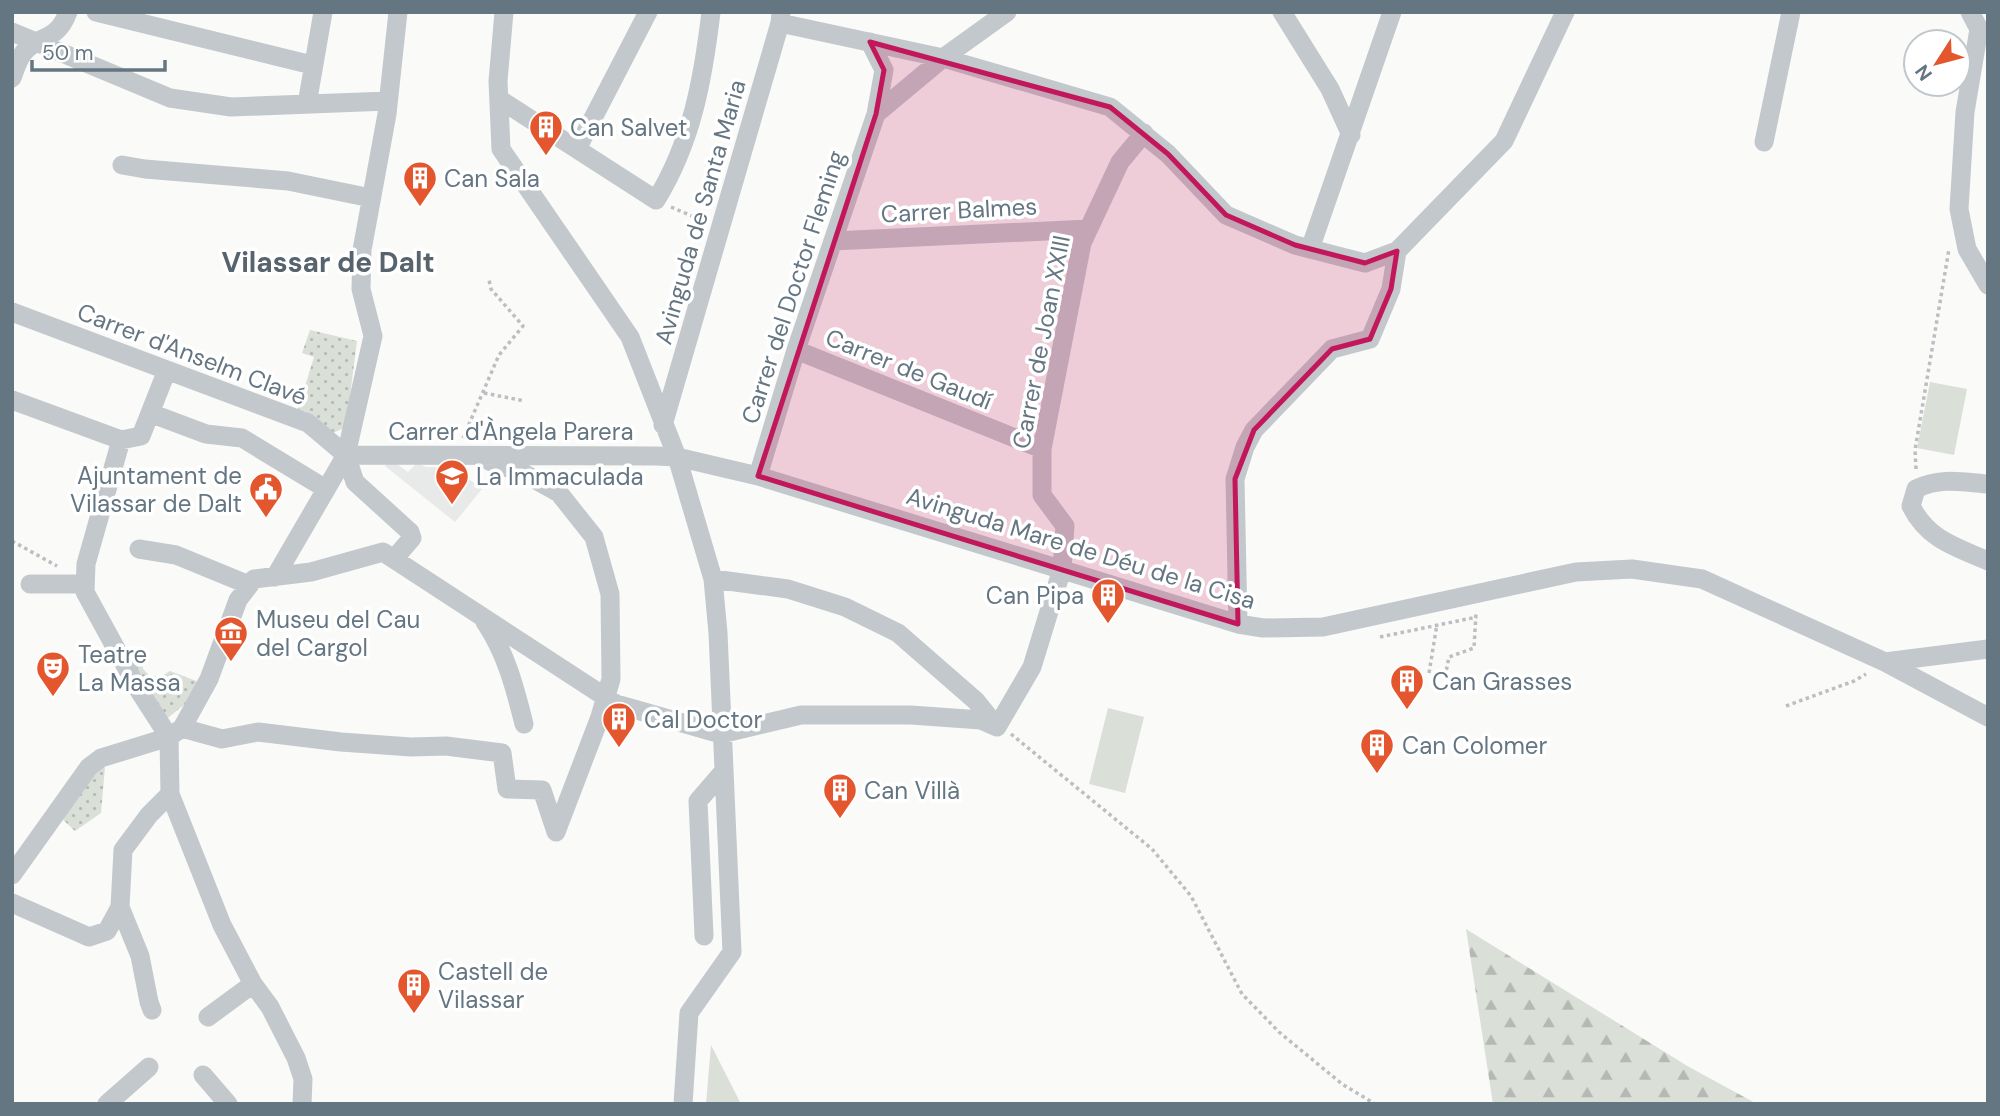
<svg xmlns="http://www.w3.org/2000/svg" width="2000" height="1116" font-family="'DM Sans',sans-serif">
  <defs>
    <pattern id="forest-firs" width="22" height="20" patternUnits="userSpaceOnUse" patternTransform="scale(1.75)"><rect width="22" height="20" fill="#dadfd7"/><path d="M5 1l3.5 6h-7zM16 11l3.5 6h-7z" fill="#b4b9b4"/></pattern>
    <pattern id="park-dots" width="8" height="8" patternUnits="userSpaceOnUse" patternTransform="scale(1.75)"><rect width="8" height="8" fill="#dadfd7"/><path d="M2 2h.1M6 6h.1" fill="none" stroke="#b4b9b4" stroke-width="1.8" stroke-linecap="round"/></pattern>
  </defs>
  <rect width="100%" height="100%" fill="#fafaf8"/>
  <!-- built -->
  <path fill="#e8e9e9" d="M390,459L408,472L417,463L426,467H436L447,472L454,468L482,489L455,522L385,466Z"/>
  <!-- green -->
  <path fill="#dadfd7" d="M1930,382L1967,389L1954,455L1917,448Z
    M1108,708L1144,717L1125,793L1089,784Z
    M711,1045L741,1104H706Z"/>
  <!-- forest -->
  <path fill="url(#forest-firs)" d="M1466,929L1689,1067L1757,1104H1493Z"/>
  <!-- park -->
  <path fill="url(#park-dots)" d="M310,330L357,341L346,427L333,433L305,411L297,412L314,357L302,353Z
    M128,648L143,655V669L150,676H162L170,671L199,682L184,705L164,721L124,655Z
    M105,767L101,813L75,831L59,816L94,772Z"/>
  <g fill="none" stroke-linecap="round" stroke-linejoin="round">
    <!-- path -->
    <path stroke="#bbbfc2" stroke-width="3.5" stroke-dasharray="3.5 3.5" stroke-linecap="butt" d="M671,207L706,222
      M484,393L525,401
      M463,438L499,355L523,326L491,289L489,280
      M1916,469L1915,450L1949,249
      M12,541L57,566
      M1380,637L1477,617
      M1429,673L1437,624
      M1445,677L1449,657L1474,648L1476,613
      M1786,706L1854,681L1866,674
      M1011,734L1152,849L1191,896L1242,994L1279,1032L1342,1084L1375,1104"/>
    <!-- minor -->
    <path stroke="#c3c8cc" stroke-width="19" d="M96,12L312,65
      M504,12L498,81L501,149L630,337L677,457L713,579L718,633L732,952L689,1013L683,1104
      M1282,12L1330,89L1351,135
      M1970,12L1979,29L1965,112L1959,209L1967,249L1988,285
      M780,23L943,58L1110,107L1168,154L1226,215L1295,245L1365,263L1397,251
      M12,32L170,98L231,107L388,101
      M870,42L884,70L876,114
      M12,78C15,70 18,59 24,52C40,34 57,42 68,12
      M499,99L656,200C692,142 703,79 711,12
      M307,104L323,12
      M1764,142L1791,12
      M577,149L648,12
      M122,165L145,169L288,181L371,198
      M833,241L1088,229
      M1310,249L1392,12
      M12,312L308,423L346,455
      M796,350L1042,449
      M12,400L121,440L141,436L167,370
      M150,413L206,434L242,438L326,489
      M663,425L780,23L781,13
      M121,440L86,564L85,592L138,689L169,737
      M346,455L656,456L677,457L758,476L1238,624L1263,628L1323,627L1576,572L1632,569L1702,579L1885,662L1988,717
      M346,455L355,482L410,532L412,538L394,559
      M489,461L525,474L559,493L594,537L610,594L611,679L600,717L556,832
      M758,476L796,350L876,114L943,58L1007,12
      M1988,484C1963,482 1939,477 1916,489L1911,506C1928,540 1956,547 1988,561
      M139,549L176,555L249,585
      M275,577L346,455L373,336L361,289L362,250L387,114L398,12
      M713,579L788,589L845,607L898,633L976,701L996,726
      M30,584H84
      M485,622C506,653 515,688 524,724
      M1238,624L1235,479L1245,447L1254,430L1332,349L1370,339L1391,289L1397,251L1504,141L1565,12
      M1885,662L1988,649
      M997,727L1032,667L1062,569L1065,526L1042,495V449L1082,243L1120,162L1144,133
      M182,728L222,739L258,732L341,742L411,747L446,746L502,753L507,789L542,790L556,832
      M169,737L170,794L222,925L253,984L270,1007L296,1058L303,1079L302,1104
      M12,875L89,767L101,758L169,737L182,728L209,679L238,600L254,579L311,572L383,552L616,704L721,734L801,715H911L981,720L997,727
      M12,903L89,937L107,931L120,907
      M704,936L698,801L723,772
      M152,1010L149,1002L140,956L120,907L123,850L149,815L170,794
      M208,1017L253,984
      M203,1075L228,1104
      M107,1104L149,1067"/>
  </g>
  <!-- marked area -->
  <path fill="#c2185b" fill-opacity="0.2" stroke="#c2185b" stroke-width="5" stroke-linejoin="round" d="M870,42L1110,107L1168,154L1226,215L1295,245L1365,263L1397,251L1391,289L1370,339L1332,349L1254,430L1235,479L1238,624L758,476L876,114L884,70Z"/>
  <!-- icons -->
  <defs>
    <g id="building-pin" transform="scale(1.75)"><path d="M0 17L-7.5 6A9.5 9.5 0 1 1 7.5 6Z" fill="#e4572e" stroke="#fff"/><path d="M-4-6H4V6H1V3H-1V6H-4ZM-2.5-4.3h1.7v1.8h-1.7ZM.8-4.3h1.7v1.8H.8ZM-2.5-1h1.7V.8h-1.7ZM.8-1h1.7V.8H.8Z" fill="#fff"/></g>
    <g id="school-pin" transform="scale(1.75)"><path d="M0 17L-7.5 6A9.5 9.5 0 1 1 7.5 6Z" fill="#e4572e" stroke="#fff"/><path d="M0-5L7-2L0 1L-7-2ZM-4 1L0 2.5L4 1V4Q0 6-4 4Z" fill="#fff"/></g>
    <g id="civic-pin" transform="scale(1.75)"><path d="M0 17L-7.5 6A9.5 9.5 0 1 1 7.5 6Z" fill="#e4572e" stroke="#fff"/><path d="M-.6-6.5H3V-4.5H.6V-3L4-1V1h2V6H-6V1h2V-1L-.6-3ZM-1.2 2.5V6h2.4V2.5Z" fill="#fff"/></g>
    <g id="museum-pin" transform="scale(1.75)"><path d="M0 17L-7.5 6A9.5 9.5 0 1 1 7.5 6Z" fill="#e4572e" stroke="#fff"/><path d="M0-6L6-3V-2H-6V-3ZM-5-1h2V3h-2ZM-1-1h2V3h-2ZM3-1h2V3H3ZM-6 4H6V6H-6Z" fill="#fff"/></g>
    <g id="theatre-pin" transform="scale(1.75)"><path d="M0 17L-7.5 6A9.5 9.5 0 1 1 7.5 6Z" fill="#e4572e" stroke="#fff"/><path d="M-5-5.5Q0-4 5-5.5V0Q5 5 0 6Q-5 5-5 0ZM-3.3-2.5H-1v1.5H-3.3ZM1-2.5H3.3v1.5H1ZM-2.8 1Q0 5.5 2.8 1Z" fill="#fff"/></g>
  </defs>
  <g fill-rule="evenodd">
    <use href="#building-pin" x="546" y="127"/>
    <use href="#building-pin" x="420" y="178"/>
    <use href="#school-pin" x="452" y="476"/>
    <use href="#civic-pin" x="266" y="489"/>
    <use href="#building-pin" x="1108" y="595"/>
    <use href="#museum-pin" x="231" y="633"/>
    <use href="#theatre-pin" x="53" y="668"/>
    <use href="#building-pin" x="1407" y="681"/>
    <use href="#building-pin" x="619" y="719"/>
    <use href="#building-pin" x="1377" y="745"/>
    <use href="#building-pin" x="840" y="790"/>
    <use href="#building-pin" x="414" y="985"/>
  </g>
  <g text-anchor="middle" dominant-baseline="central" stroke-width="7" stroke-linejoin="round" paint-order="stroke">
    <!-- poi labels -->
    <g font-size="24" fill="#657683" stroke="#fff" text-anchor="start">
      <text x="570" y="127">Can Salvet</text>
      <text x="444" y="178">Can Sala</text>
      <text x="242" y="475" text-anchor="end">Ajuntament de<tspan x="242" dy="28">Vilassar de Dalt</tspan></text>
      <text x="476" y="476">La Immaculada</text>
      <text x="1084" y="595" text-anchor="end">Can Pipa</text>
      <text x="256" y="619">Museu del Cau<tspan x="256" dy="28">del Cargol</tspan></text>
      <text x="78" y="654">Teatre<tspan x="78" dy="28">La Massa</tspan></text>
      <text x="1432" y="681">Can Grasses</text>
      <text x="644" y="719">Cal Doctor</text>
      <text x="1402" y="745">Can Colomer</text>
      <text x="864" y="790">Can Villà</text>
      <text x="438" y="971">Castell de<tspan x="438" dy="28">Vilassar</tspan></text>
    </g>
    <!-- street labels -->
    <g font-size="24" fill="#657683" stroke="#fff">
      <text transform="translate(959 210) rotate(-3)">Carrer Balmes</text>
      <text transform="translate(700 212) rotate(-74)">Avinguda de Santa Maria</text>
      <text transform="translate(793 287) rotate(-72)">Carrer del Doctor Fleming</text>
      <text transform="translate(1041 342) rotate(-79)">Carrer de Joan XXIII</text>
      <text transform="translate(192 354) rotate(21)">Carrer d'Anselm Clavé</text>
      <text transform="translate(909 369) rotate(22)">Carrer de Gaudí</text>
      <text x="511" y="431">Carrer d'Àngela Parera</text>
      <text transform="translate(1081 548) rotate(17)">Avinguda Mare de Déu de la Cisa</text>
    </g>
    <!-- quarter labels -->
    <g font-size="28" font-weight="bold" fill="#57646e" stroke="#fff">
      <text x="328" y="262">Vilassar de Dalt</text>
    </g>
  </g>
  <!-- border -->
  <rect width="2000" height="1116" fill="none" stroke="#657683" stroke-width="28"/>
  <!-- north arrow -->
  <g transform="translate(1937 63) rotate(234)"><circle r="33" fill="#ffffff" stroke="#c1c8cd" stroke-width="2"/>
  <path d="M0-5L12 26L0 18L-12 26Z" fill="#e4572e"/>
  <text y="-10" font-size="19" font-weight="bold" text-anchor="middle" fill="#657683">N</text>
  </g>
  <!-- scale -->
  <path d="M32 60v10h133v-10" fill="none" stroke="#657683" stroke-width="3.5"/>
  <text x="42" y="60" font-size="21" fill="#657683" stroke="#ffffff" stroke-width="5" paint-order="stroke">50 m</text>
</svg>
